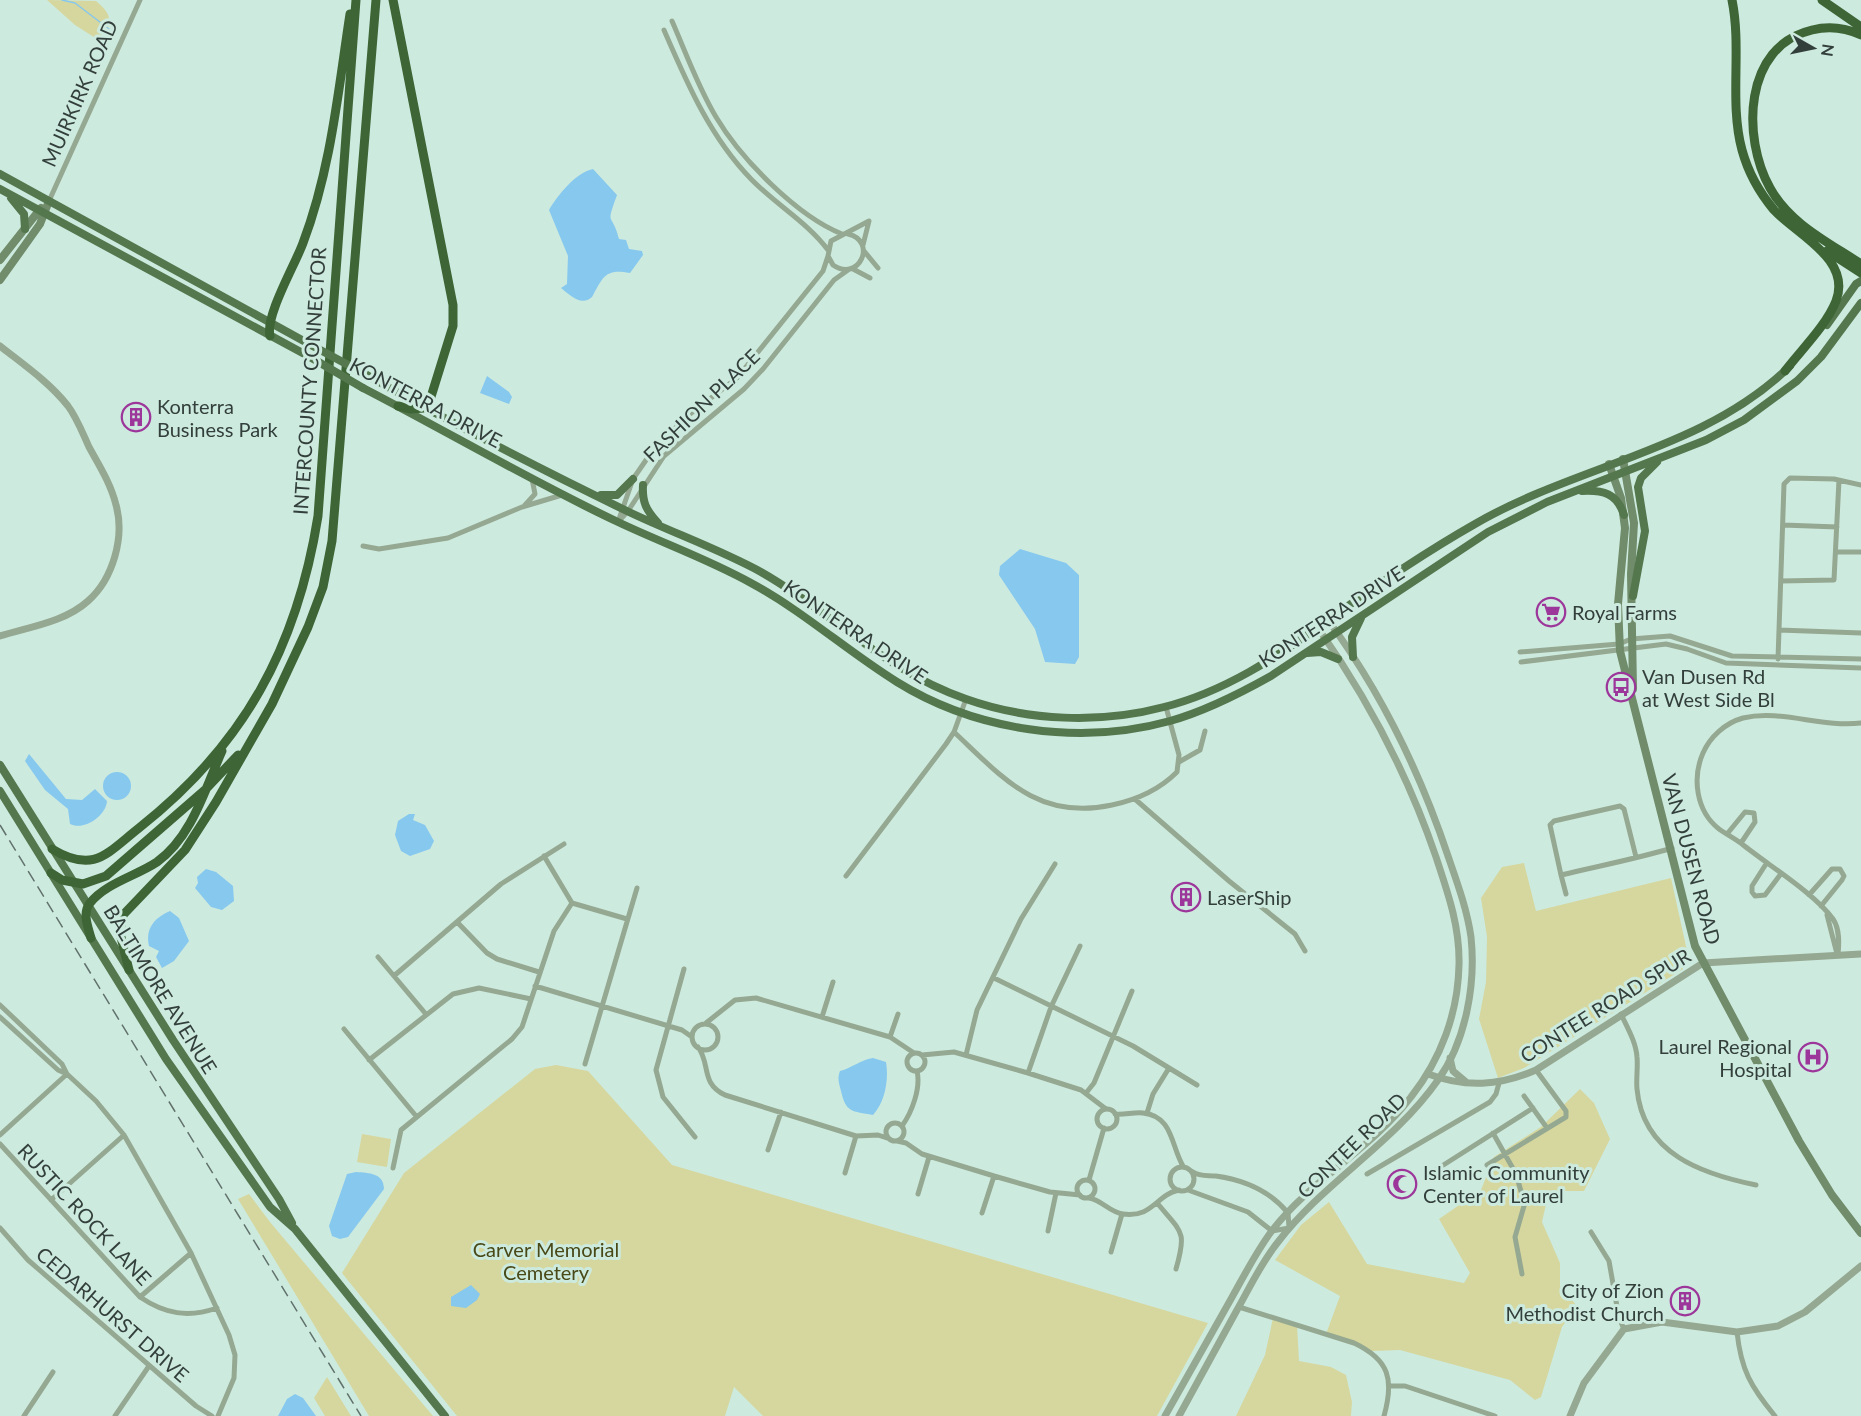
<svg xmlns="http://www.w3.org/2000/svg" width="1861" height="1416" font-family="Lato,sans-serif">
  <rect width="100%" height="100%" fill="#cdeadf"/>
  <!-- green -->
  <path fill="#d6d79e" d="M47,0L96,1C110,13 113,19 105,36L97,39L75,25Z
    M1524,863L1536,911L1671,878L1689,960L1683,969L1524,1068L1498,1078L1479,1019L1486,982L1487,937L1481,898L1502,867Z
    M556,1065L588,1071L672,1165L1208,1323L1157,1416H763L734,1387L725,1416H457L342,1273L404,1173L535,1069Z
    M1580,1089L1594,1103L1610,1139L1584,1191H1549L1542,1222L1560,1263V1286L1577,1306L1562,1327L1541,1397L1535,1400L1510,1380L1400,1350L1372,1351L1326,1334L1340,1296L1275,1260L1301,1225L1329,1202L1367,1264L1464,1283L1470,1273L1439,1219L1481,1190L1494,1157L1541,1127Z
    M362,1134L391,1139L387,1167L357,1162Z
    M249,1194L270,1222L433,1416H369L238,1199Z
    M1273,1318L1297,1325L1299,1361L1331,1367L1346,1375L1352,1402L1351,1416H1236L1265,1355Z
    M327,1377L351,1416H325L314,1398Z"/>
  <!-- water -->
  <path fill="#86c8ee" d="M593,169L617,195C605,228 612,211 619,239L626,240L629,249L642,251L643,255L630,273C605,268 603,277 592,297C581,307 570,295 561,288L567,284L568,256L549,210C558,195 575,173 593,169Z
    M487,376L509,392L512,397L509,404L480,393Z
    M1020,549L1066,563L1079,575V657L1075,664L1045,662L1035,629L999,575L1000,566Z
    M29,754L66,799L82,800L95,789L107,801C106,816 84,831 70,824L68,809L45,790L25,761Z
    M103 786a14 14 0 1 1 28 0a14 14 0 1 1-28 0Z
    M409,814H415L413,820L425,825L434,841L430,849L410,856L401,851L395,835L398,821Z
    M206,869L216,872L233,886L234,901L222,910L211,907L195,888L198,883L197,877Z
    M170,911L179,918L189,941L174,961L162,968L156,957L159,951L149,946C145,929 154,918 170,911Z
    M873,1058L886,1062C889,1080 885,1102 873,1115C852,1111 846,1113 841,1091C839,1083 837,1079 840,1071C852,1068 860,1060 873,1058Z
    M356,1172C369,1173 384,1173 384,1189L348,1237L340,1239L332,1236L329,1226L347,1174Z
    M471,1285L480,1294L477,1300L466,1308L451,1306V1297Z
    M295,1394L303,1398L316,1416H278L287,1399Z"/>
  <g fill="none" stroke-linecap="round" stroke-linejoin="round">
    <!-- stream -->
    <path stroke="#86c8ee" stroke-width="1.5" d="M62,0L75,3L109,29"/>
    <!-- minor -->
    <path stroke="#95a891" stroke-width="5" d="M672,21C686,53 698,87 716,117C741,159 797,216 842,234
      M664,30C687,83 710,137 751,179C775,204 807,222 828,250
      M49,201L140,0
      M848,234C878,241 859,283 833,265L828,256L831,241L869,221L863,245
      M864,251L878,268
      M853,269L870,278
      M525,505L535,494L532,479
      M619,521L628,511L664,456L744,389L763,369L834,280L848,270
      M618,522L633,479L655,447L690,414L737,378L823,271L828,256
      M1783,525L1837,527
      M363,546L379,549L448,538L522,507L562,495
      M1836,552H1861
      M1781,581L1834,580L1839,480
      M1779,630L1861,633
      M1520,652L1619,644L1631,639L1670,636L1732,656L1861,659
      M1778,659L1784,484L1790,478L1834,479L1861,485
      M1521,662L1666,644L1687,649L1726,663L1861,668
      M954,732C1003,778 1038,821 1112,805C1136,800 1159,790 1177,772L1179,755L1166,707
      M1179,762L1200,750L1205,731
      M1136,800L1229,881L1295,934L1305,951
      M1727,834L1745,812L1754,813L1755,822L1741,843
      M544,856L572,903L627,919
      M1636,857L1624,809L1620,806L1554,821L1550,825L1561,875C1598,866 1636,859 1672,848
      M1766,864L1752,886V892L1755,896L1765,895L1780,875
      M1561,875L1566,894
      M846,876L946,744L954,732L966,699
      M1809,895L1832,869H1840L1844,876L1842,880L1821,906
      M1827,915L1837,954
      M458,923L487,953L497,959L539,972
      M1838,955C1839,944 1840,929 1833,919C1814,893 1768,865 1742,844C1734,838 1726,834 1719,829C1696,811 1692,778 1703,753C1710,737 1725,723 1743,718C1781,709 1822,728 1861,723
      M378,957L425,1013
      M684,969L656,1070L663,1097L695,1137
      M395,975L501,884L564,844
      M994,978L1133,1046L1197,1085
      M535,986L682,1030L692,1037
      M0,1005L62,1064L67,1074L96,1101L124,1135L191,1253L229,1335L235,1355L234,1378L218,1416
      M1621,1014C1627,1027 1636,1042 1637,1057C1638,1068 1636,1079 1637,1089C1643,1154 1702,1174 1756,1185
      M0,1017L58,1070L67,1074
      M822,1017L833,982
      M706,1023L735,1000L756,998L890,1037L914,1053
      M692 1037a13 13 0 1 1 26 0a13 13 0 1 1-26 0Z
      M344,1029L416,1116
      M890,1037L898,1014
      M698,1047C711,1064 700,1083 725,1095L856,1136L878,1135L890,1139
      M907 1062a9 9 0 1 1 18 0a9 9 0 1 1-18 0Z
      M922,1055L954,1052L1028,1073L1081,1090L1106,1109
      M966,1055L977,1010L1021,919L1055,864
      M369,1060L453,994L479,988L531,999
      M585,1064L637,888
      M1028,1073L1051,1007L1080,946
      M1086,1093L1094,1083L1132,991
      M1524,1096L1547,1128
      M1097 1119a10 10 0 1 1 20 0a10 10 0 1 1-20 0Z
      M1147,1113L1153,1094L1169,1068
      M1115,1114C1124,1115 1134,1112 1143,1113C1173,1116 1171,1146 1183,1166
      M886 1132a9 9 0 1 1 18 0a9 9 0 1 1-18 0Z
      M902,1126C912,1112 921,1088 917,1071
      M1493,1133L1516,1174L1523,1198L1524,1206L1515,1237L1522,1274
      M0,1135L67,1074
      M897,1141L906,1143L922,1154L994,1176L1050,1192L1080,1195
      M0,1144L140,1297C165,1314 188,1318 217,1308
      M768,1150L781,1112
      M1487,1165L1566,1117V1111L1536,1070
      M1170 1179a12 12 0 1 1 24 0a12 12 0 1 1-24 0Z
      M393,1168L401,1130L512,1039L522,1027L554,931L572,903
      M1434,1171L1533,1108
      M845,1173L856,1136
      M1367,1174L1490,1102L1496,1094L1499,1083
      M1077 1189a9 9 0 1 1 18 0a9 9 0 1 1-18 0Z
      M1089,1180L1104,1128
      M1188,1190L1248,1212L1272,1231L1289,1228L1288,1213C1270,1191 1244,1180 1216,1176C1208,1175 1200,1177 1193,1172
      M918,1194L929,1157
      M1089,1198C1102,1200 1109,1212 1123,1214C1153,1218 1156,1195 1179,1190
      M51,1200L124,1135
      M1158,1204C1182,1233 1187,1231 1176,1269
      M982,1213L994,1176
      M0,1228L28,1260L196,1406L212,1416
      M1048,1231L1056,1193
      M1591,1232L1609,1261L1619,1318L1624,1329
      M1111,1252L1122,1214
      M140,1297L191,1253
      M1239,1307L1354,1343C1390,1360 1394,1380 1384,1416
      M1737,1332C1741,1370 1751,1387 1775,1416
      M1391,1386H1405L1495,1416
      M24,1416L53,1372
      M115,1416L149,1366"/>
    <!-- tertiary -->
    <path stroke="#95a891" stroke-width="7" d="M0,346C24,365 49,382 68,406C77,418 83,434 89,447C99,465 111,484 116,505C125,537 113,579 88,601C65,622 29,627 0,636
      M1450,1058L1453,1071L1466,1082
      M1428,1074C1466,1088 1499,1086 1536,1070L1703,963L1861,954
      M1165,1416C1187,1377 1209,1338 1231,1299C1244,1276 1256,1252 1271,1232C1310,1180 1372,1149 1411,1097C1441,1059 1458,1013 1459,965C1460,927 1448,893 1436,857C1408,775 1368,699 1318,628
      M1179,1416C1198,1381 1218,1345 1237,1310C1250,1287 1261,1263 1278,1242C1324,1182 1393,1144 1438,1080C1466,1041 1476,984 1471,937C1467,909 1457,882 1448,856C1420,772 1381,692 1328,620
      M1570,1416L1584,1383L1624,1329L1662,1322L1737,1332L1778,1326L1805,1312L1861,1266"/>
    <!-- secondary -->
    <path stroke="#708c6a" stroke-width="8" d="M0,260L41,208
      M0,280L40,224L49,201
      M1623,459L1634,523L1631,574L1633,689
      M1609,464L1621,498L1625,528L1618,604L1620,651L1695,946L1799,1141L1832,1195L1861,1233"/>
    <!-- primary -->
    <path stroke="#55774e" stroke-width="8" d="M0,174L311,345
      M0,189L310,357
      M11,198L24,214L25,229
      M1827,325L1856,284L1861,281
      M365,374C451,423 540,469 629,512C673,533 719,549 761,572C834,613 884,671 966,699C1028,721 1100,724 1164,707C1224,692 1277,657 1327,621C1374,587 1424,553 1475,524C1576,465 1705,450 1790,366
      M363,388C448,432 531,481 618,522C662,543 708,559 751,583C803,611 847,651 897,682C976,731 1080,746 1170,721C1206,711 1239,694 1271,676L1488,532L1547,502L1706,440L1744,420L1797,381L1821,357L1861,303
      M643,485C642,502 646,510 658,523
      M1582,491C1603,490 1617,493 1624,515
      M601,495H617L633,479
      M1633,596L1645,531L1638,487L1641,478L1657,462
      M1307,653L1321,652L1338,659
      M1353,657L1352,637L1361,618
      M0,765L173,1040L279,1199L292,1223
      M0,791L166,1059L270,1207L295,1229L445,1416"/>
    <!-- motorway -->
    <path stroke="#3d6535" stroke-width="9" d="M393,0L453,305V326L430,400L424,408L411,409L398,406
      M1732,0C1742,49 1729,102 1742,150C1748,172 1759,192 1774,210C1797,235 1852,259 1836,301C1826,326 1801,350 1785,371
      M1822,0L1861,27
      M1861,35C1846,28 1828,26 1812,30C1743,46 1742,138 1770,188C1790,224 1828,242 1861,264
      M1827,251L1861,273
      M270,336C265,316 295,265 303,243C331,169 338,92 350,14
      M52,849C94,874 106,854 139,828C244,745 297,648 318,516L356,0
      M51,873L62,880L83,884L106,876L205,790L238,755
      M91,938C88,927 82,913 90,903C106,883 136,876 157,862C192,837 205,789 222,751
      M129,970L120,933L123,915L185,850L216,802L272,704L308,627L323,587L332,541L376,0"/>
    <!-- rail -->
    <path stroke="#61726c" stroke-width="1.5" stroke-dasharray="12 6" stroke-linecap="butt" d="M0,825L361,1416"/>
    <!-- primary-bridge -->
    <path stroke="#55774e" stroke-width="8" d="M311,345L365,374
      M310,357L363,388"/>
  </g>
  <!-- icons -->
  <defs>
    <g id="building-ring" transform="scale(1.5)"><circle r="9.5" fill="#cdeadf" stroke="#9c369a" stroke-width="1.5"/><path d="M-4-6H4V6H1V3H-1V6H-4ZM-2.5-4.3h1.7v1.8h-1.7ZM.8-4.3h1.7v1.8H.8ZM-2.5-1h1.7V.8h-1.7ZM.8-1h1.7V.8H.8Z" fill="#9c369a"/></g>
    <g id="supermarket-ring" transform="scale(1.5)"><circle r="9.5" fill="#cdeadf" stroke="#9c369a" stroke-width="1.5"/><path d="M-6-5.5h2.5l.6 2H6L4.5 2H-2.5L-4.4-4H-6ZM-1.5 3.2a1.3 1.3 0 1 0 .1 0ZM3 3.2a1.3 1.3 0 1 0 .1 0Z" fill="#9c369a"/></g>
    <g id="bus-ring" transform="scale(1.5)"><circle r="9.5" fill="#cdeadf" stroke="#9c369a" stroke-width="1.5"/><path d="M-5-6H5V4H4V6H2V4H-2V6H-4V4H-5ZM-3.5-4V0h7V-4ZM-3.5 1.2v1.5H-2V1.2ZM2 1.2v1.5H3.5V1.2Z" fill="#9c369a"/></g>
    <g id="hospital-ring" transform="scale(1.5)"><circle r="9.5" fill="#cdeadf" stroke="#9c369a" stroke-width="1.5"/><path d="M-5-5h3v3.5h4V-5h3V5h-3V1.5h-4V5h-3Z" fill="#9c369a"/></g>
    <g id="mosque-ring" transform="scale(1.5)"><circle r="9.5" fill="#cdeadf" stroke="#9c369a" stroke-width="1.5"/><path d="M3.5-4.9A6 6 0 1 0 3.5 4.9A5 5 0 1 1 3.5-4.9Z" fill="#9c369a"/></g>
  </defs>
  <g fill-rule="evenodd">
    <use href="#building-ring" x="136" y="417"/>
    <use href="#supermarket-ring" x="1551" y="612"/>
    <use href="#bus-ring" x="1621" y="687"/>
    <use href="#building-ring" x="1186" y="897"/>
    <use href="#hospital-ring" x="1813" y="1057"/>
    <use href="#mosque-ring" x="1402" y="1184"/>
    <use href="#building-ring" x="1685" y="1301"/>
  </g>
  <g text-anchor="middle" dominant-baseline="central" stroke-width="6" stroke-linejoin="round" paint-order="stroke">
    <!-- street labels -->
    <g font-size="20" fill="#333f3b" stroke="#cdeadf">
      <text transform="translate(79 93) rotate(-66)">MUIRKIRK ROAD</text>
      <text transform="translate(309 381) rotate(-86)">INTERCOUNTY CONNECTOR</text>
      <text transform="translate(426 402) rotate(28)">KONTERRA DRIVE</text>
      <text transform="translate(701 405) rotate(-44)">FASHION PLACE</text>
      <text transform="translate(1331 616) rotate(-33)">KONTERRA DRIVE</text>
      <text transform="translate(856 631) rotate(34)">KONTERRA DRIVE</text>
      <text transform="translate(1692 859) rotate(75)">VAN DUSEN ROAD</text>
      <text transform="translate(161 989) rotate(58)">BALTIMORE AVENUE</text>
      <text transform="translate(1605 1005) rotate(-32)">CONTEE ROAD SPUR</text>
      <text transform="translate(1351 1145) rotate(-44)">CONTEE ROAD</text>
      <text transform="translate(85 1214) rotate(47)">RUSTIC ROCK LANE</text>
      <text transform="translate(113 1314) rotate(41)">CEDARHURST DRIVE</text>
    </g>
    <!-- poi labels -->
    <g font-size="20" fill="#333f3b" stroke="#cdeadf" text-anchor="start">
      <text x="157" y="406">Konterra<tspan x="157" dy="23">Business Park</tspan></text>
      <text x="1572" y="612">Royal Farms</text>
      <text x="1642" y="676">Van Dusen Rd<tspan x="1642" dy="23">at West Side Bl</tspan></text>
      <text x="1207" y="897">LaserShip</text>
      <text x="1792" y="1046" text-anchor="end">Laurel Regional<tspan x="1792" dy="23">Hospital</tspan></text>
      <text x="1423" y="1172">Islamic Community<tspan x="1423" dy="23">Center of Laurel</tspan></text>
      <text x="1664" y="1290" text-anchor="end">City of Zion<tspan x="1664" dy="23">Methodist Church</tspan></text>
    </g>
    <!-- park labels -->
    <g font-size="20" fill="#494917" stroke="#cdeadf">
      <text x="546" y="1249">Carver Memorial<tspan x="546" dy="23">Cemetery</tspan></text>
    </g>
  </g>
  <!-- north arrow -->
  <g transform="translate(1813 48) rotate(99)" stroke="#cdeadf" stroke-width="4.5" paint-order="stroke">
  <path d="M0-4.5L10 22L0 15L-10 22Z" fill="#333f3b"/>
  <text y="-9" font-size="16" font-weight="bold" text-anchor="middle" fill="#333f3b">N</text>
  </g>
</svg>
